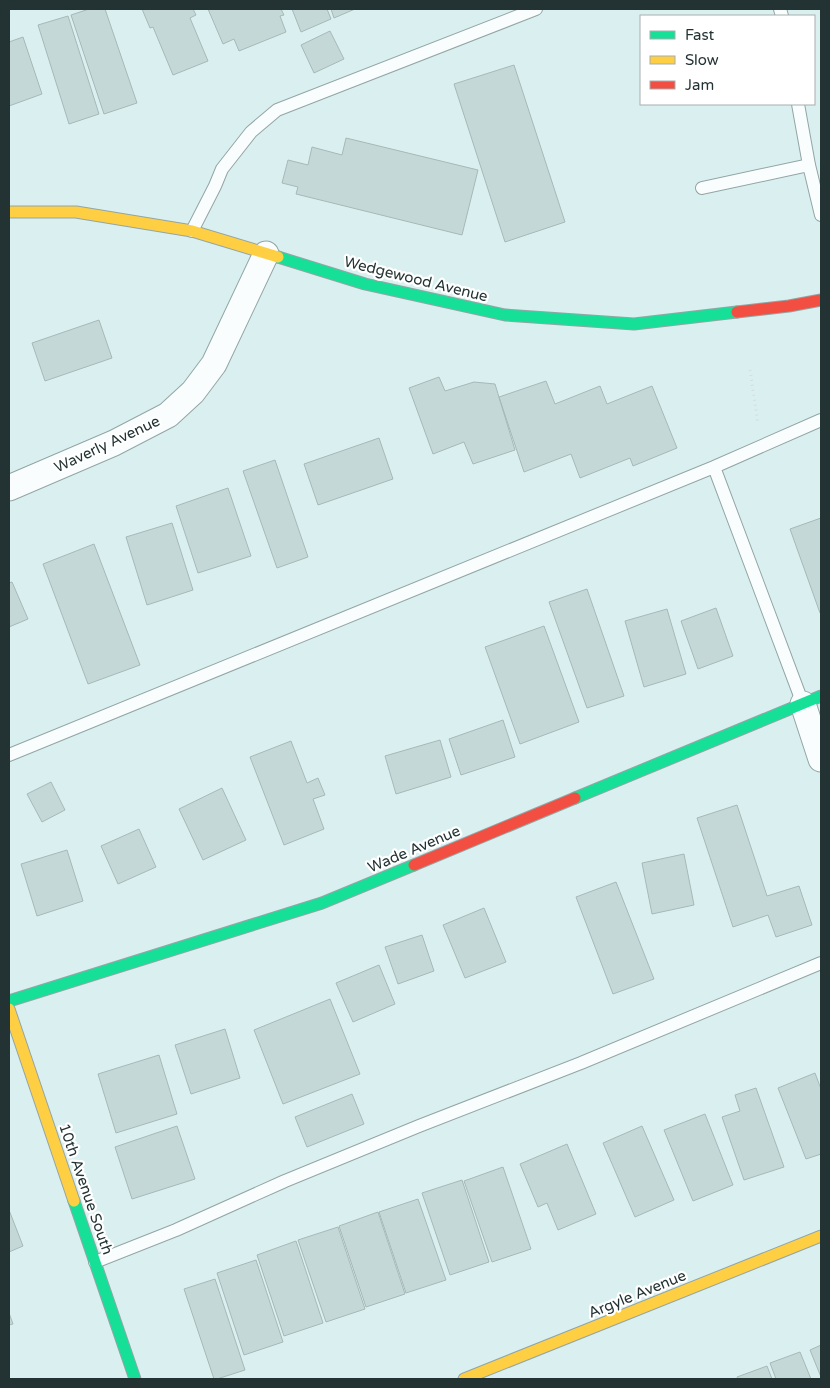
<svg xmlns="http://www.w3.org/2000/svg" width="830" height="1388" font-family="'Varela Round',sans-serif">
  <rect width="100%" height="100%" fill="#daf0f0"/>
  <!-- building -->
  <path fill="#c5d8d8" stroke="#a7b8b8" d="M89,9H105L137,103L104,114L71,15Z
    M142,9H193L196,15L190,18L208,61L173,75L153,27L150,28Z
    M208,9H281L284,15L280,16L286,32L239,51L234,39L223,44Z
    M292,9H327L331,19L301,32Z
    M331,9H355L334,18Z
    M68,16L99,114L69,124L38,25Z
    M330,31L344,59L314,73L301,45Z
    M23,37L42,94L9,106V42Z
    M514,65L565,222L505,242L454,84Z
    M346,138L478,170L462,235L296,194L298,187L282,183L288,160L308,165L312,147L342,155Z
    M99,320L112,358L45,381L32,343Z
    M439,377L445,391L474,382L495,384L515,450L473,464L464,442L433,454L409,388Z
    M546,381L555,404L600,386L607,404L652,386L677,448L633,466L630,458L580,478L571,454L524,472L499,397Z
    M379,438L393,479L318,505L304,464Z
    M275,460L308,557L277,568L243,471Z
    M228,488L251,556L198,573L176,506Z
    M821,518V613H820L790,529Z
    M172,523L193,590L147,605L126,537Z
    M94,544L140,665L88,684L43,564Z
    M12,582L28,619L9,627V583Z
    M587,589L624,696L587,708L549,602Z
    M716,608L733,656L698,669L681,621Z
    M667,609L686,674L644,687L625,621Z
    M544,626L579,722L520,744L485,647Z
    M503,720L515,757L461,775L449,739Z
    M440,740L451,777L396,794L385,756Z
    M291,741L307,783L318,778L325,795L313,799L324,829L284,845L250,757Z
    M51,782L65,810L42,822L27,794Z
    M222,788L246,840L203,860L179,809Z
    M737,805L767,896L799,886L812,925L776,937L768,915L733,927L697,818Z
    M139,829L156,867L118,884L101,846Z
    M67,850L83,901L37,916L21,864Z
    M684,854L694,905L652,914L642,863Z
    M616,882L654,979L613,994L576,897Z
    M484,908L506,962L465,978L443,925Z
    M422,935L434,971L398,984L385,947Z
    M379,965L395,1004L353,1022L336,983Z
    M330,999L360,1074L283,1104L254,1030Z
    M225,1029L240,1078L191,1094L175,1045Z
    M159,1055L177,1114L116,1133L98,1074Z
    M815,1073L821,1089V1154L806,1159L778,1088Z
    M756,1088L784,1167L744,1180L722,1117L740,1111L735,1095Z
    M352,1094L364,1124L307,1147L295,1117Z
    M705,1114L733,1185L693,1201L664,1130Z
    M177,1126L195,1179L132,1199L115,1147Z
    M642,1126L674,1200L635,1217L603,1143Z
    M567,1144L596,1214L558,1230L547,1203L538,1207L520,1164Z
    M503,1167L531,1249L492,1262L464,1181Z
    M462,1180L489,1262L450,1275L422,1193Z
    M418,1199L446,1280L406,1293L379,1212Z
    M9,1210L23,1246L9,1252Z
    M378,1212L405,1294L366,1307L339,1226Z
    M338,1227L365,1309L326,1322L298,1240Z
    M296,1241L323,1323L284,1336L257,1255Z
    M256,1260L283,1342L244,1355L217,1273Z
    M215,1279L245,1370L217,1379H214L184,1289Z
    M9,1313L13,1324L9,1325Z
    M821,1345V1377L810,1350Z
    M800,1352L811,1379H776L770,1363Z
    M767,1366L772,1379H738L737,1377Z"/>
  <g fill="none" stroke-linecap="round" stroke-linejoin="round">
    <!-- lane casing -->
    <g stroke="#93a5a5" stroke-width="14">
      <path id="lane" d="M780,9L782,16
        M798,104L809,165L821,215
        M702,188L809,165
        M192,231L215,186L222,169L251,132L277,110L536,9
        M714,467L803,704
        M9,755L714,467L821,420
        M95,1262L176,1230L285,1181L419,1126L581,1063L821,963"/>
    </g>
    <!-- street casing -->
    <g stroke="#93a5a5" stroke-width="27">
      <path id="street" d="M9,488L114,443L168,415L193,392L214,364L266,254
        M803,704L821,759"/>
    </g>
    <!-- fast casing -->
    <g stroke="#93a5a5" stroke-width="13">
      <path id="fast" d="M278,257L365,284L505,315L634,324L737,312
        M575,798L821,696
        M9,1001L322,903L414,865
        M74,1201L135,1379"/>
    </g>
    <!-- slow casing -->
    <g stroke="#93a5a5" stroke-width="13">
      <path id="slow" d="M9,212H76L192,231L278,257
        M9,1009L74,1201
        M464,1379L821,1236"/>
    </g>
    <!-- jam casing -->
    <g stroke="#93a5a5" stroke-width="13">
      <path id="jam" d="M737,312L789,306L821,300
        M414,865L575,798"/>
    </g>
    <!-- path -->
    <path stroke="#d5dcdc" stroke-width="3" stroke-dasharray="1 4" stroke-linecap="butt" d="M750,370L758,424"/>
    <!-- lane -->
    <use href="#lane" stroke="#f9fdfd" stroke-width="12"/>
    <!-- street -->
    <use href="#street" stroke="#f9fdfd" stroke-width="25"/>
    <!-- fast -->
    <use href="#fast" stroke="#16e098" stroke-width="11"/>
    <!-- slow -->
    <use href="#slow" stroke="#ffcf43" stroke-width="11"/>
    <!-- jam -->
    <use href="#jam" stroke="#f24e42" stroke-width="11"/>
  </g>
  <g text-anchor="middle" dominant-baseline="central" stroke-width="4.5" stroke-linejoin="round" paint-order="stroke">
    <!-- street labels -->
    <g font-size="15" fill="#233333" stroke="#fff">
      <text transform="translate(416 279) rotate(14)">Wedgewood Avenue</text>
      <text transform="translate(107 444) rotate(-25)">Waverly Avenue</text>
      <text transform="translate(414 849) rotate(-23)">Wade Avenue</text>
      <text transform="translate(86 1189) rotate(71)">10th Avenue South</text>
      <text transform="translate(637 1294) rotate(-22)">Argyle Avenue</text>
    </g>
  </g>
  <!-- border -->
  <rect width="830" height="1388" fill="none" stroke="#233333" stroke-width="20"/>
  <!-- legend -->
  <rect x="640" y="15" width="175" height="90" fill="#ffffff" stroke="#a7adad"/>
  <rect x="650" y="31" width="25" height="8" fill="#16e098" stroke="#a7adad"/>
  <text x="685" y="40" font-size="15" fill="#233333">Fast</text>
  <rect x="650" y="56" width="25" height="8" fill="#ffcf43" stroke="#a7adad"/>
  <text x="685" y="65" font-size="15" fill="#233333">Slow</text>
  <rect x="650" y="81" width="25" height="8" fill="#f24e42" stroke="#a7adad"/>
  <text x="685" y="90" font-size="15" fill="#233333">Jam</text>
</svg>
